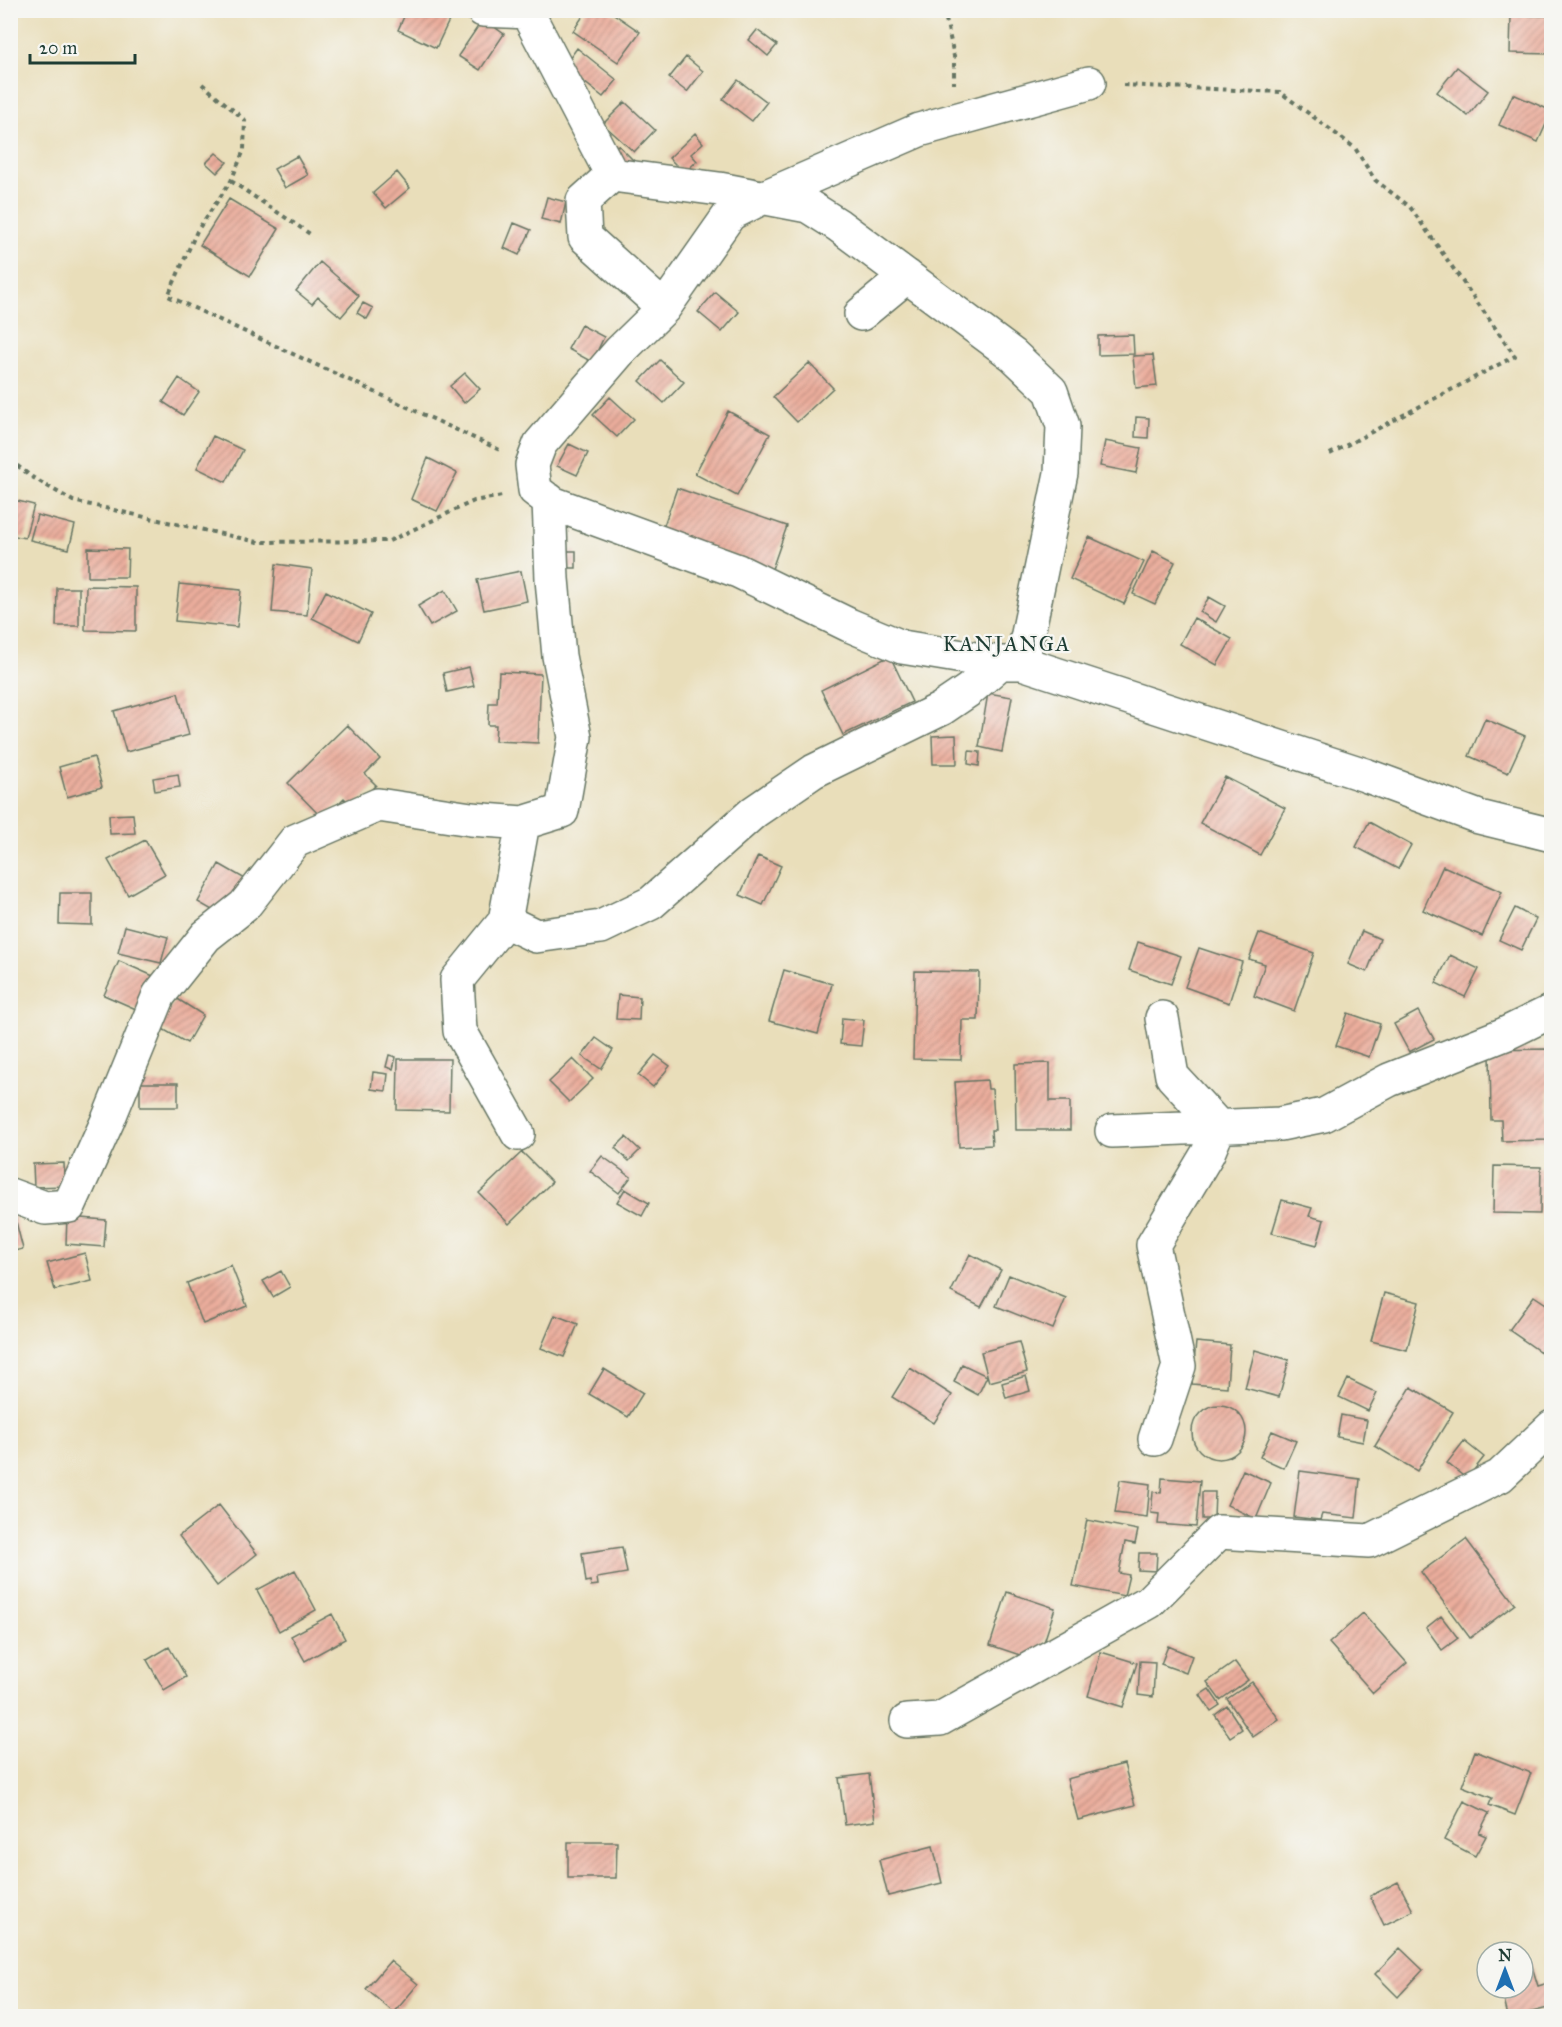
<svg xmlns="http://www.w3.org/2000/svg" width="1562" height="2027" font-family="'IM FELL Great Primer',serif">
  <defs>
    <pattern id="building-hatch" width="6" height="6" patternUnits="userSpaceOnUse" patternTransform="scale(1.5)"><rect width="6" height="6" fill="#ebad9c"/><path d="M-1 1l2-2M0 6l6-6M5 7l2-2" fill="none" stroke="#be8e80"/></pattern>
  </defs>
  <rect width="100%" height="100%" fill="#f6f6f2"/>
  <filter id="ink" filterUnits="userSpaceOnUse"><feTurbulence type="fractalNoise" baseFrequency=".0167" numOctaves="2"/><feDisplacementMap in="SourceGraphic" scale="12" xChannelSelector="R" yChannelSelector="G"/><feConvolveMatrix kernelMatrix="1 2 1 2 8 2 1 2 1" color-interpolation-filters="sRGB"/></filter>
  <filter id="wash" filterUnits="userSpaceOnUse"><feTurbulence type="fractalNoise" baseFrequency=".008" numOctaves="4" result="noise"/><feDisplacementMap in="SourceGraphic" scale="24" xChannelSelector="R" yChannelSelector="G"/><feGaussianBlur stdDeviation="1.35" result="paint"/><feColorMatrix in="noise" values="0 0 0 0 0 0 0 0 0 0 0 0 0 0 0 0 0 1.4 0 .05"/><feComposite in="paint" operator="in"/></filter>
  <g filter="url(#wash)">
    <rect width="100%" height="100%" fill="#e9deba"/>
    <g id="blocks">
      <!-- building -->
      <path fill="url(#building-hatch)" d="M407,10H454L436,48L398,30Z
        M587,10H608L640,32L618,62L573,31Z
        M1511,15L1552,16V54L1510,53Z
        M483,19L504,34L480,70L458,56Z
        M757,30L777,45L768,56L749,40Z
        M577,48L617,80L603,97L564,66Z
        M686,57L703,71L687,92L669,78Z
        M1457,67L1488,91L1468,116L1437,92Z
        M738,80L767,102L752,121L723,99Z
        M1513,94L1552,111L1538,142L1499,125Z
        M625,102L655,130L634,152L603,124Z
        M695,133L703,143L691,154L697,161L684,173L669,158Z
        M618,145L634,161L625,169L610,152Z
        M216,153L227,162L217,173L206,163Z
        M297,156L308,175L285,188L274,169Z
        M397,172L410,188L386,208L373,193Z
        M547,197L566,202L561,224L541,219Z
        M229,199L279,229L250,276L200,245Z
        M514,223L531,230L519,255L504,248Z
        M320,262L359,296L341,317L318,297L312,304L296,291Z
        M715,292L739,312L722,332L698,312Z
        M363,303L373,308L367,319L357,313Z
        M581,325L604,337L592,362L568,349Z
        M1133,335L1134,354L1098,355V336Z
        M1153,355L1157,386L1136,388L1133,356Z
        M660,360L684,382L664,403L640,381Z
        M809,363L833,388L797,422L773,397Z
        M465,373L480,389L464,403L450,386Z
        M179,378L199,392L183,415L163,402Z
        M610,397L634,419L617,437L593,415Z
        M728,411L770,434L737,496L695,474Z
        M1136,417L1149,418L1148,438L1135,437Z
        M213,436L243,450L226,482L197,468Z
        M1105,441L1141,448L1136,473L1100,466Z
        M569,444L588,453L577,475L557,466Z
        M428,458L457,473L437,511L411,499Z
        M677,488L787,526L772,569L662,531Z
        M10,499L34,505L25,538L10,535Z
        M37,515L75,525L69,549L30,540Z
        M1089,537L1144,562L1124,604L1070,579Z
        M88,548L128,549L127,577H88Z
        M564,551H576V568H564Z
        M1153,551L1175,562L1155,604L1133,594Z
        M276,564L312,569L307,615L272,612Z
        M521,571L527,601L484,610L477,580Z
        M179,584L241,590L237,627L175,621Z
        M86,586L136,587V631L85,630Z
        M57,588H79V626H56Z
        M445,590L457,611L430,626L418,606Z
        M326,591L371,614L358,641L312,618Z
        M1209,597L1225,606L1216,622L1200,612Z
        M1194,618L1232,639L1217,665L1180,644Z
        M890,656L912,702L843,735L821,690Z
        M469,667L474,686L447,692L443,673Z
        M499,672L541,674L538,743L495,741L496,725H488L489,703H497Z
        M178,693L189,735L126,752L114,711Z
        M988,693L1012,697L1002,752L979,747Z
        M1485,719L1525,736L1508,773L1469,756Z
        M347,725L380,759L365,774L376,785L353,807L344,798L323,819L288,783Z
        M956,735L957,764H933L932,736Z
        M10,748H13L14,771H10Z
        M969,751L980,752L979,766L968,764Z
        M94,757L102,787L67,797L59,767Z
        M178,774L180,787L155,791L153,778Z
        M1225,777L1285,808L1260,855L1200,823Z
        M133,814L135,833L110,834L109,815Z
        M1369,822L1411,845L1398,869L1356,847Z
        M145,840L165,874L128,895L108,860Z
        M758,856L781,866L763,905L740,895Z
        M219,864L247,880L226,918L198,902Z
        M1443,866L1502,892L1482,936L1423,910Z
        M60,893H92V925L59,924Z
        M1515,908L1536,919L1521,950L1499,940Z
        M125,926L168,937L161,963L118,953Z
        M1362,931L1380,939L1367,972L1348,964Z
        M1259,933L1314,953L1294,1011L1254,996L1265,964L1249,959Z
        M1138,942L1181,956L1171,984L1129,970Z
        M1199,948L1242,962L1229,1003L1185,987Z
        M1450,955L1479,969L1465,997L1436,983Z
        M119,961L160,979L145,1013L104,995Z
        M784,970L832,984L818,1034L769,1021Z
        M915,971L979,972L978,1020H962L961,1060L913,1059Z
        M618,995L640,997L639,1020L616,1019Z
        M176,998L203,1015L187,1043L159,1027Z
        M1418,1011L1434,1039L1409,1052L1394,1024Z
        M1348,1013L1380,1024L1369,1057L1336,1046Z
        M842,1018L864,1020L861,1046L840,1044Z
        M596,1038L613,1050L601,1069L582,1056Z
        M1548,1049L1549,1140L1502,1141L1501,1120H1491L1490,1050Z
        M389,1055L396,1057L393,1069L386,1067Z
        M655,1055L670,1066L653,1087L638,1075Z
        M398,1059H450L449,1111L397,1110Z
        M573,1059L593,1079L569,1102L549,1082Z
        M1050,1063V1101H1070V1130H1016L1015,1064Z
        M373,1072L388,1074L386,1091L371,1089Z
        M987,1080L988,1089H992L995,1130H991L992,1145L959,1147L955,1082Z
        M140,1083H178V1107H140Z
        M626,1137L640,1150L629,1161L615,1148Z
        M522,1152L552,1182L509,1224L479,1193Z
        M602,1156L631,1177L619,1193L590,1171Z
        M64,1163L65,1186L34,1187L33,1164Z
        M1494,1166L1541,1167L1540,1214L1493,1213Z
        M625,1189L649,1203L642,1216L617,1202Z
        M1282,1200L1312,1208L1309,1216L1324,1220L1317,1245L1272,1233Z
        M14,1214L23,1249L10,1252V1215Z
        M67,1217L106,1220L104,1247L66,1244Z
        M85,1253L92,1281L55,1290L47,1263Z
        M970,1254L1001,1270L981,1307L951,1292Z
        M231,1265L247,1306L203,1324L187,1283Z
        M281,1271L290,1287L273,1297L263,1281Z
        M1009,1275L1066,1298L1053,1329L996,1306Z
        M1384,1293L1419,1302L1407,1350L1371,1341Z
        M1534,1296L1552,1308V1360L1509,1330Z
        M555,1315L578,1324L564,1357L541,1348Z
        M1019,1342L1027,1372L989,1382L981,1352Z
        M1196,1342L1230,1345L1227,1387L1192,1384Z
        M1255,1350L1289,1360L1279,1397L1245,1388Z
        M962,1364L987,1376L978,1395L954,1382Z
        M910,1368L952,1395L934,1423L892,1397Z
        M604,1369L643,1393L628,1417L589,1394Z
        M1026,1376L1030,1391L1006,1398L1002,1383Z
        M1348,1379L1377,1393L1368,1411L1339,1397Z
        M1411,1387L1453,1412L1417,1471L1375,1446Z
        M1192 1432a27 27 0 1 1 54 0a27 27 0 1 1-54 0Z
        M1341,1415L1367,1420L1363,1442L1337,1437Z
        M1272,1431L1296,1441L1284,1468L1260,1457Z
        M1464,1441L1484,1457L1467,1479L1447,1463Z
        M1243,1470L1271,1483L1256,1519L1227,1505Z
        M1300,1471L1360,1479L1356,1518L1322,1514L1320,1520L1294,1517Z
        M1162,1478L1200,1481L1196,1527L1158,1524L1159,1514L1151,1513L1153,1492L1161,1493Z
        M1120,1480L1150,1484L1147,1517L1115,1513Z
        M1202,1492H1215L1214,1519H1202Z
        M219,1505L257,1554L217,1586L179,1536Z
        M1087,1520L1138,1530L1135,1544L1125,1542L1119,1573L1129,1575L1124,1596L1073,1586Z
        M1466,1539L1515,1604L1470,1638L1421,1572Z
        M622,1547L627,1573L597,1578L598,1585L591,1586L590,1581L586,1582L582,1553Z
        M1139,1553H1157L1156,1571L1138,1570Z
        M295,1570L316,1610L279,1631L257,1590Z
        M1007,1592L1055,1608L1038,1661L990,1645Z
        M1363,1613L1407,1663L1373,1693L1329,1643Z
        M332,1614L345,1639L305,1661L291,1636Z
        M1441,1616L1458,1638L1442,1650L1426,1628Z
        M1168,1646L1192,1656L1186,1673L1161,1664Z
        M169,1647L186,1677L164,1690L147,1660Z
        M1101,1652L1137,1663L1123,1707L1088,1696Z
        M1140,1661L1155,1662L1153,1697L1138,1695Z
        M1235,1662L1248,1680L1220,1700L1207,1682Z
        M1252,1682L1279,1719L1253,1737L1227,1699Z
        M1209,1689L1220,1705L1211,1711L1200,1695Z
        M1227,1706L1242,1729L1230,1737L1215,1715Z
        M1475,1751L1531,1773L1515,1815L1489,1805L1492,1798L1462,1786Z
        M1124,1764L1135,1805L1078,1820L1067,1779Z
        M869,1774L875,1821L845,1825L839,1778Z
        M1464,1801L1489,1813L1479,1833L1486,1836L1475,1856L1444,1840Z
        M568,1842H617L616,1878H568Z
        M933,1846L942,1883L888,1896L879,1860Z
        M1398,1882L1413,1911L1384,1925L1370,1896Z
        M1400,1948L1423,1970L1398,1997L1375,1974Z
        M1530,1960L1538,1986L1548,1983L1552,2007L1516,2016H1508L1501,1988H1523V1961Z
        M390,1961L418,1984L394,2013L366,1989Z"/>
    </g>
  </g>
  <g filter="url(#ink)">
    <use href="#blocks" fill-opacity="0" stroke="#667563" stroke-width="1.5"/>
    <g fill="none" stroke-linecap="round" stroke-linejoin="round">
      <!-- minor casing -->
      <g stroke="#667563" stroke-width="36">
        <path id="minor" d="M483,10L527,12L612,175L719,189L808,206L838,225L1013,355L1051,391L1063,426L1061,473L1022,663
          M1089,83L919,130L762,198L730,214L664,308L620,351L540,444L532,465L535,490L552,503L738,571L849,625L902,647L1000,663H1022L1365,775L1479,817L1552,835
          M612,175L583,201L585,237L664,308
          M861,314L907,276
          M523,823L562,811L575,737L559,656L552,579L549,500
          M505,921L536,936L601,927L651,903L754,812L814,771L941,709L969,690L1000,663
          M1112,1131L1280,1124L1324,1115L1389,1080L1505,1034L1552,1011
          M10,1195L45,1208L69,1206L108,1120L159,995L206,936L244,906L295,841L378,805L471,819L523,823L505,921L457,980L460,1031L518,1134
          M1155,1439L1179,1366L1153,1245L1208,1153L1219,1127L1172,1076L1162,1018
          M907,1721L940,1719L1149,1602L1219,1532L1369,1541L1500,1476L1552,1427"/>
      </g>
      <!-- path -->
      <path stroke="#667563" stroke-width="4" stroke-dasharray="4.5 4.5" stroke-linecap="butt" d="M944,10L954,56V84
        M202,84L245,120L244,150L231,181L197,231L168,296L502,451
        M1123,85L1280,92L1355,148L1375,180L1410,207L1515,356L1328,455
        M10,153V154
        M231,181L310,234
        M10,460L32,477L73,501L258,542L389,541L474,501L502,496"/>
      <!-- minor -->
      <use href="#minor" stroke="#fff" stroke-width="33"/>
    </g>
  </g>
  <g text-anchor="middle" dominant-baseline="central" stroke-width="4.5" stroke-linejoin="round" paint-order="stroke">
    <!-- quarter labels -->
    <g font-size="21" letter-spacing="1.5" fill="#1f3d34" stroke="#f6f6f2">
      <text x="1007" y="644">KANJANGA</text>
    </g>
  </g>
  <!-- margin -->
  <rect width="1562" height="2027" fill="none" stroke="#f6f6f2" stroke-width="36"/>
  <!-- north arrow -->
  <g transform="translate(1505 1970)"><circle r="28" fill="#f6f6f2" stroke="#a0aca6" stroke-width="1.5"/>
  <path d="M0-4.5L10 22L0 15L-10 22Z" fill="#1f6fb2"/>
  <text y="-9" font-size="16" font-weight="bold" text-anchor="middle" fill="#1f3d34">N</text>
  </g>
  <!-- scale -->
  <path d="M30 54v9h105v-9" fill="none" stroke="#1f3d34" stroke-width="3"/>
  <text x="39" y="54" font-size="18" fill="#1f3d34" stroke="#f6f6f2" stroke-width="4.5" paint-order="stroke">20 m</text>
</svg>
